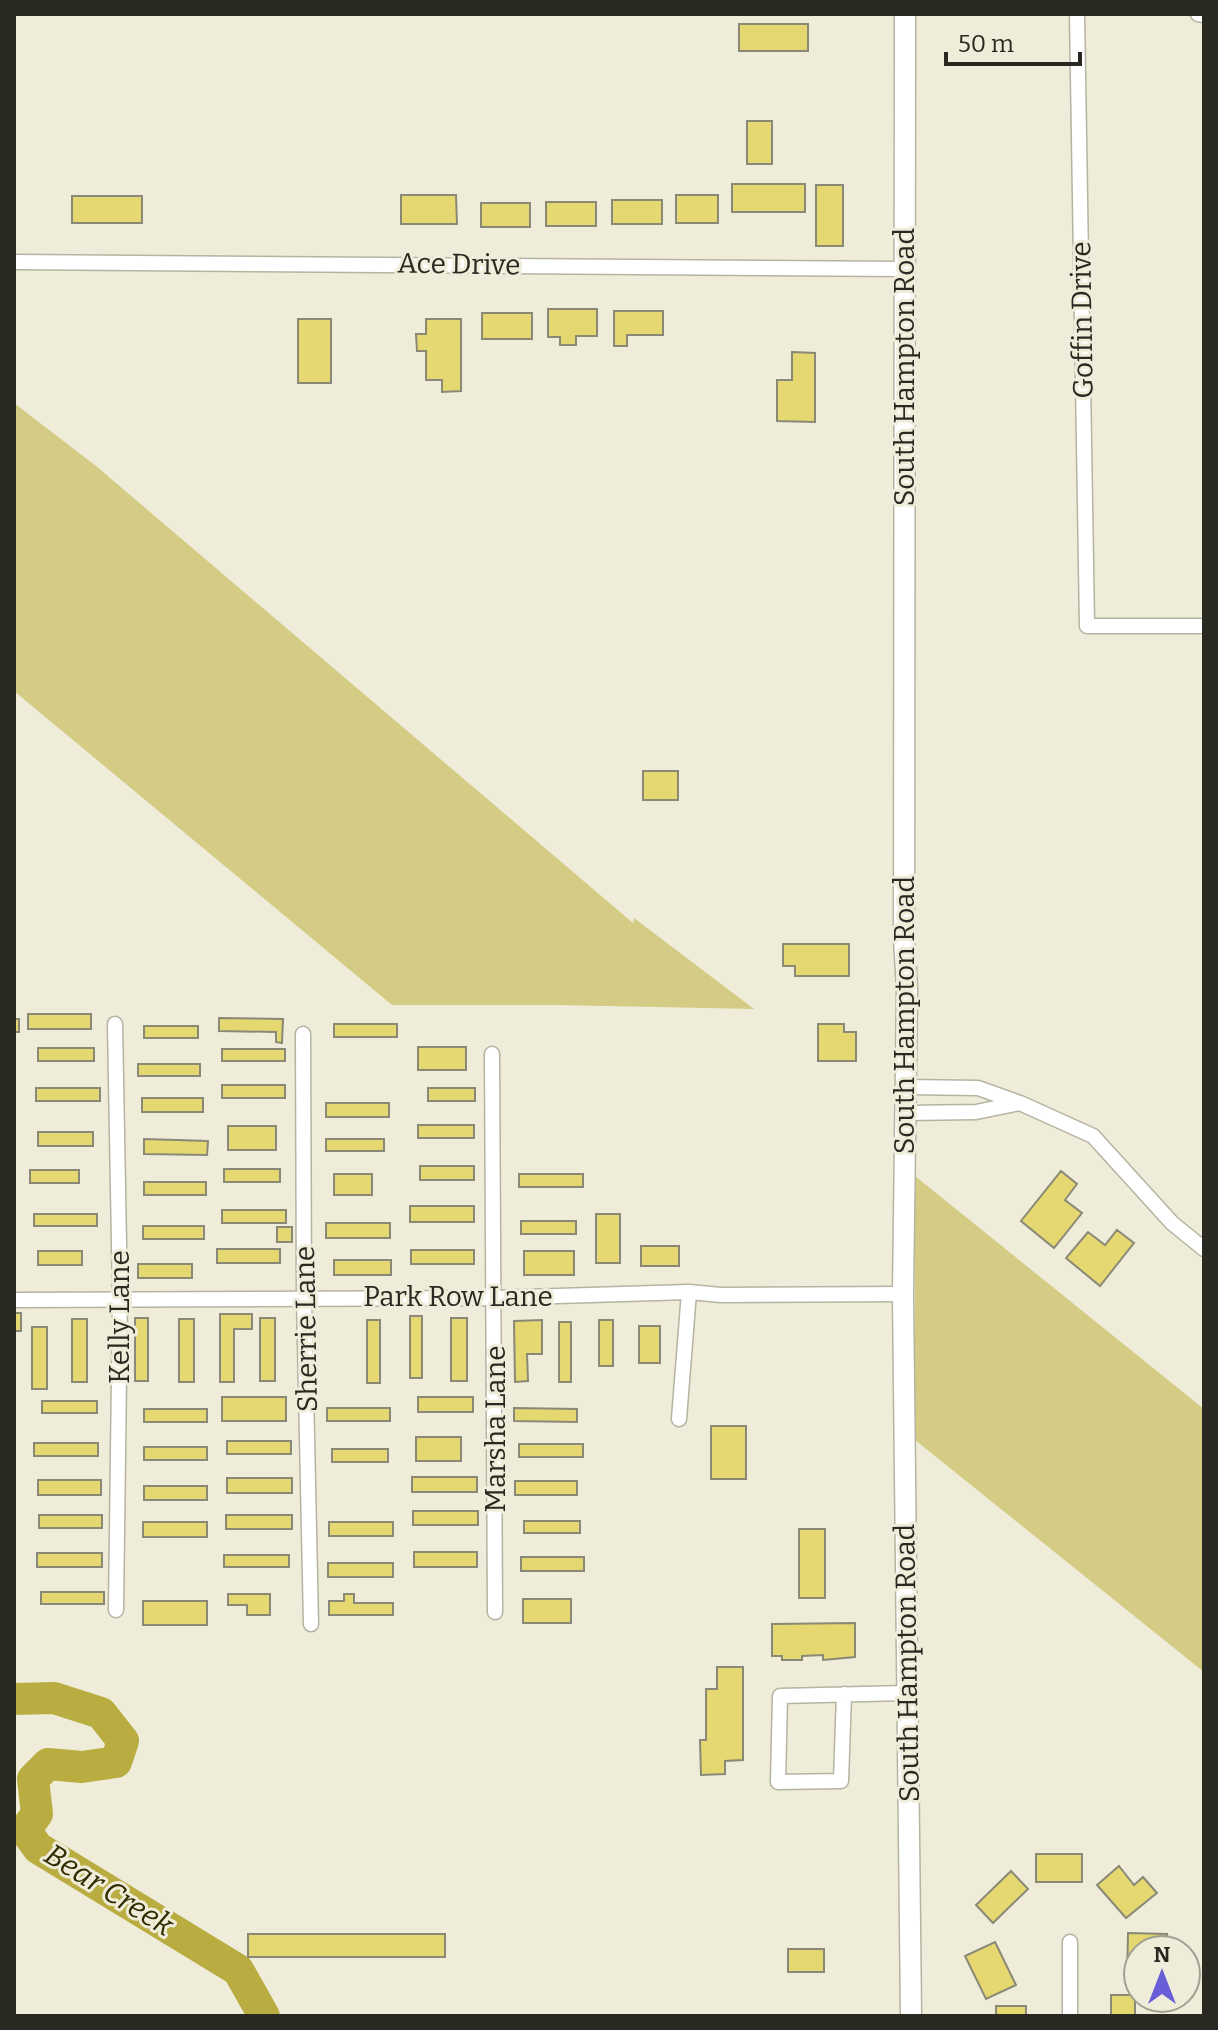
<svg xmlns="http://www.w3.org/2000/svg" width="1218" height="2030" font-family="Bitter,serif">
  <rect width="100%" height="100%" fill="#efedda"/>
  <!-- green -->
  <path fill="#d4cc85" d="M14,403L96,466L633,923L634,918L754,1009L557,1005H392L14,691Z
    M915,1176L1204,1409V1672L915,1440Z"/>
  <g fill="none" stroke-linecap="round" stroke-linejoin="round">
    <!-- river -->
    <path stroke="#b9ad42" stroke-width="32" d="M14,1699L54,1698L101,1713L123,1741L116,1762L82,1767L48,1764L33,1779L37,1814L25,1830L38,1848L238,1970L264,2016"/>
  </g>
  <!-- building -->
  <path fill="#e5d870" stroke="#8a8977" stroke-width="2" d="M739,24H808V51H739Z
    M747,121H772V164H747Z
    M732,184H805V212H732Z
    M816,185H843V246H816Z
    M401,195H456L457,224H401Z
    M676,195H718V223H676Z
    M72,196H142V223H72Z
    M612,200H662V224H612Z
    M546,202H596V226H546Z
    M481,203H530V227H481Z
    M548,309H597V336H576V345H560V337H548Z
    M614,311H663V335H627V346H614Z
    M482,313H532V339H482Z
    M298,319H331V383H298Z
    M426,319H461V391L442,392V380H426V351H417L416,334H426Z
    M792,352L815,353V422L777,421V380H792Z
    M643,771H678V800H643Z
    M783,944H849V976H795V966H783Z
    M28,1014H91V1029H28Z
    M219,1018L283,1019L282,1043L276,1042V1032L219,1031Z
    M14,1019H19V1032H14Z
    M334,1024H397V1037H334Z
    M818,1024H844V1032H856V1061H818Z
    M144,1026H198V1038H144Z
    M418,1047H466V1070H418Z
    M38,1048H94V1061H38Z
    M222,1049H285V1061H222Z
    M138,1064H200V1076H138Z
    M222,1085H285V1098H222Z
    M36,1088H100V1101H36Z
    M428,1088H475V1101H428Z
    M142,1098H203V1112H142Z
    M326,1103H389V1117H326Z
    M418,1125H474V1138H418Z
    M228,1126H276V1150H228Z
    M38,1132H93V1146H38Z
    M144,1139L208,1141L207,1155L144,1154Z
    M326,1139H384V1151H326Z
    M420,1166H474V1180H420Z
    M224,1169H280V1182H224Z
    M30,1170H79V1183H30Z
    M1061,1171L1077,1184L1065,1200L1082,1213L1054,1248L1021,1221Z
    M334,1174H372V1195H334Z
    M519,1174H583V1187H519Z
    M144,1182H206V1195H144Z
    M410,1206H474V1222H410Z
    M222,1210H286V1223H222Z
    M34,1214H97V1226H34Z
    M596,1214H620V1263H596Z
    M521,1221H576V1234H521Z
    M326,1223H390V1238H326Z
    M143,1226H204V1239H143Z
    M277,1227H292V1242H277Z
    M1117,1230L1134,1243L1100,1286L1066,1258L1088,1232L1105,1245Z
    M641,1246H679V1266H641Z
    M217,1249H280V1263H217Z
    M411,1250H474V1264H411Z
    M38,1251H82V1265H38Z
    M524,1251H574V1275H524Z
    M334,1260H391V1275H334Z
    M138,1264H192V1278H138Z
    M14,1313H21V1331H14Z
    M220,1314H252V1329H234V1382H220Z
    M410,1316H422V1378H410Z
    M135,1318H148V1381H135Z
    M260,1318H275V1381H260Z
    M451,1318H467V1381H451Z
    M72,1319H87V1382H72Z
    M179,1319H194V1382H179Z
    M367,1320H380V1383H367Z
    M542,1320V1354H527L528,1381L515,1382L514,1321Z
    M599,1320H613V1366H599Z
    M559,1322H571V1382H559Z
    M639,1326H660V1363H639Z
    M32,1327H47V1389H32Z
    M222,1397H286V1421H222Z
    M418,1397H473V1412H418Z
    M42,1401H97V1413H42Z
    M327,1408H390V1421H327Z
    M514,1408L577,1409V1422L514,1421Z
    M144,1409H207V1422H144Z
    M711,1426H746V1479H711Z
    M416,1437H461V1461H416Z
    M227,1441H291V1454H227Z
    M34,1443H98V1456H34Z
    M519,1444H583V1457H519Z
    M144,1447H207V1460H144Z
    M332,1449H388V1462H332Z
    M412,1477H477V1492H412Z
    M227,1478H292V1493H227Z
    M38,1480H101V1495H38Z
    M515,1481H577V1495H515Z
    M144,1486H207V1500H144Z
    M413,1511H478V1525H413Z
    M39,1515H102V1528H39Z
    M226,1515H292V1529H226Z
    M524,1521H580V1533H524Z
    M143,1522H207V1537H143Z
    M329,1522H393V1536H329Z
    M799,1529H825V1598H799Z
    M414,1552H477V1567H414Z
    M37,1553H102V1567H37Z
    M224,1555H289V1567H224Z
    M521,1557H584V1571H521Z
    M328,1563H393V1577H328Z
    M41,1592H104V1604H41Z
    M228,1594H270V1615H247V1605H228Z
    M344,1594H354V1603H393V1615H329V1601H344Z
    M523,1599H571V1623H523Z
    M143,1601H207V1625H143Z
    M855,1623V1657L823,1660V1655L802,1656V1660H782V1656H772V1624Z
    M717,1667H743V1760L725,1761V1774L701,1775L700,1740H706V1689H717Z
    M1036,1854H1082V1882H1036Z
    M1119,1866L1134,1885L1143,1877L1157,1893L1126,1918L1097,1885Z
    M1011,1871L1028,1889L993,1923L976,1905Z
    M1128,1933L1167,1934V1950H1138V1980H1127Z
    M248,1934H445V1957H248Z
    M995,1942L1016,1985L986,1999L965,1956Z
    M788,1949H824V1972H788Z
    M1111,1995H1135V2016H1111Z
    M996,2006H1026V2016H996Z"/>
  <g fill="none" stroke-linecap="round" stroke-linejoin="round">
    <!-- street casing -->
    <g stroke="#b5b3a1" stroke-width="17">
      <path id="street" d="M1077,14L1087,626H1204
        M1198,14L1204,15
        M14,262L904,269
        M115,1024L120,1298L116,1610
        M303,1034L304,1297L311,1624
        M492,1054L495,1612
        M905,1087L978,1088L1020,1103L1093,1136L1172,1223L1204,1249
        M905,1113L976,1112L1020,1103
        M14,1300L495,1298L689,1292L721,1295L903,1294
        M679,1419L689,1292
        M844,1694L841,1781L778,1782L780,1696L906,1693
        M1070,1942V2016"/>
    </g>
    <!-- secondary casing -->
    <g stroke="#b5b3a1" stroke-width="23">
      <path id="secondary" d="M905,14L904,939L907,988L903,1294L911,2016"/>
    </g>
    <!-- street -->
    <use href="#street" stroke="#fff" stroke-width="14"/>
    <!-- secondary -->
    <use href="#secondary" stroke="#fff" stroke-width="20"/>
  </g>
  <g text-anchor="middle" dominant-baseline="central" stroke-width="6" stroke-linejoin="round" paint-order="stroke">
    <!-- street labels -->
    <g font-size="28" fill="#292921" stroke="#efedda">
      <text transform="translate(459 264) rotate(1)">Ace Drive</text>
      <text transform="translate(1082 320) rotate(-91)">Goffin Drive</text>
      <text transform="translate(904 367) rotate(-90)">South Hampton Road</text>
      <text transform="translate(904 1015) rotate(-90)">South Hampton Road</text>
      <text x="458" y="1296">Park Row Lane</text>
      <text transform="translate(119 1317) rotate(-90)">Kelly Lane</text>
      <text transform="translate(306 1329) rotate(-91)">Sherrie Lane</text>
      <text transform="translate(495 1429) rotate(-90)">Marsha Lane</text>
      <text transform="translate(907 1663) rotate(-91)">South Hampton Road</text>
    </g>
    <!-- water labels -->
    <g font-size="30" font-style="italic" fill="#312c00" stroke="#efedda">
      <text transform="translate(109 1890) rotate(32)">Bear Creek</text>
    </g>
  </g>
  <!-- border -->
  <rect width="1218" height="2030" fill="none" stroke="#292921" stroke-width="32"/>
  <!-- north arrow -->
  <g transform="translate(1162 1974)"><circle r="38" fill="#efedda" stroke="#a09f90" stroke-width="2"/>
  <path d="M0-6L14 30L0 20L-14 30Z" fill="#685fd8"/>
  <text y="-12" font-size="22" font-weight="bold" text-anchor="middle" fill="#292921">N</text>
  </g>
  <!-- scale -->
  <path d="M946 52v12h134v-12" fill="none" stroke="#292921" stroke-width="4"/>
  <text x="958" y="52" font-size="24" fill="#292921" stroke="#efedda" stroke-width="6" paint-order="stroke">50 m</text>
</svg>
